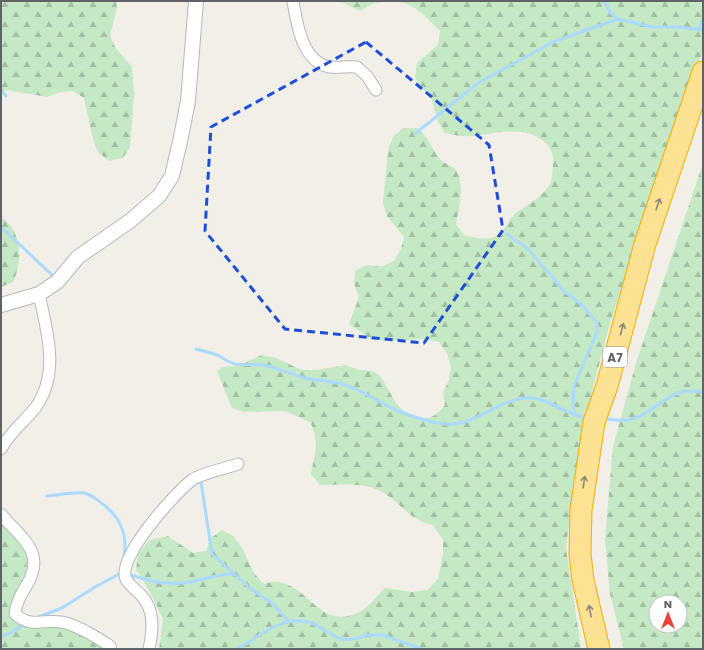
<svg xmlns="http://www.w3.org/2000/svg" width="704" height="650" font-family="Poppins,sans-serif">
  <defs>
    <pattern id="forest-firs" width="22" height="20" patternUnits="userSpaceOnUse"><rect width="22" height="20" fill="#c5e8c5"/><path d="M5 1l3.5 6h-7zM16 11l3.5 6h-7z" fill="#a3c0a4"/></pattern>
  </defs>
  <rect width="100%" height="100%" fill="#f1efe8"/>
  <!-- forest -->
  <path fill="url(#forest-firs)" fill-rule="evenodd" d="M1,1H116L117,8L110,35L115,47L132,67L134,94L130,147L123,158L109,161L98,152L93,139L84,98L73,91L60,92L47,97L7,90L1,92Z
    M339,1H385L372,4L360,11Z
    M392,1H703V50L610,323L591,396L575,477L566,548L581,649H159L163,619L151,594L136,569L138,555L149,540L168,536L193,553L206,551L211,538L222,530L233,536L242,548L254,573L264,584C268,583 274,581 279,582C311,587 321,634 363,610C370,606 379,593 385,588L412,592L427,590L438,579L443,553V540L433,525C410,520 404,507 387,495C368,481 343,485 320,485L311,474C315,452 320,443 310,422L285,411L244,412L232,408L217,371L223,367L237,366L262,355L276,358L302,370H316L345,365L359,370L373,371C377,374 382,377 384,382C394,398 397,413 419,418C431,420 438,414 445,405L443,392L449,380L451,367L447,353L439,342L425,339L385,341L371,339L349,324L359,297L354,284L355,271L367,265L381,267L394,261L401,249L404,237L387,216L383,203L388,150L393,137L403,128H418C430,139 432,151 442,161C445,164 451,165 455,169C466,184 459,207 456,224L464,235C472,237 482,240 491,238C504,235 505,224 514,215C524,206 544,197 550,183C553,179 552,171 553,165C555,153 549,144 539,138C520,126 493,134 473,136C464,137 454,135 445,133L438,122L431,97L421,88L415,77L417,63L438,45L440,31C425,17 415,2 392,1Z
    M703,163V649H624L610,594L605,540L613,446L636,363ZM656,602H680V626H656Z
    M1,217C22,230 23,262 13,282L1,287Z
    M1,518L26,548L27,561L26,573L19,588L12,615L17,622L27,626L68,628L104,649H1Z"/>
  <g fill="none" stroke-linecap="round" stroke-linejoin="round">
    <!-- stream -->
    <path stroke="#aadaff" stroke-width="3" d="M604,1L610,12L618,19
      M698,30L703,19
      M1,90L6,96
      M416,133L478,83L553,42L606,23L618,19L652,27H678L703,30
      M1,227L52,275
      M507,234L528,249L563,290L583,306L597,323V332L574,386L573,404L575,416
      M196,349C203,351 212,353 219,356C224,359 230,363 235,364C244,365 254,364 263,365C279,368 293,375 309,379C320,381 331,381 342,384C361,389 378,402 396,410C411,416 429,423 446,424C473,427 498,400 525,398C546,395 564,415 585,417
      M607,419C613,420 620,421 626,420C647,418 661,398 681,392C687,390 696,392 703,392
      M197,481L201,482L212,554L251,589L273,604L289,622
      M47,496C58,495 72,492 84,493C90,494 95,498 100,502C119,515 128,534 124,557
      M128,574C145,580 165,585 183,583C200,581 216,574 233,574
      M36,618L62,608L95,587L123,572
      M1,636L9,634L26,623
      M237,649C256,639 278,618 302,621C328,623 333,650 366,635H382L422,649"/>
    <!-- minor casing -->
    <g stroke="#b5b8bc" stroke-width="13">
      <path id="minor" d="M293,1C297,25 302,61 329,67C337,68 348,66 357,67L367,76L376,90
        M1,449C9,433 25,421 36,407C60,372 47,332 39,294
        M1,514C19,537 46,550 28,583C22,593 16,602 15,614C33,630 47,617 66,623C82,628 96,637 110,646L111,649
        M149,649C153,630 155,610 141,595C136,590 129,585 126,579C116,558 175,493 192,480C199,474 227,468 238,464"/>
    </g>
    <!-- tertiary casing -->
    <g stroke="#b5b8bc" stroke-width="16">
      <path id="tertiary" d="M1,305L39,294L57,282L78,257L130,221L159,196L172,176L181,137L188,101L196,1"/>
    </g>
    <!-- motorway casing -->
    <g stroke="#f9ab00" stroke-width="23">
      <path id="motorway" d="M599,649L583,580L580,554L581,510L594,422L607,386L645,244L703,72"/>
    </g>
    <!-- minor -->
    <use href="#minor" stroke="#fff" stroke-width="11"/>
    <!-- tertiary -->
    <use href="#tertiary" stroke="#fff" stroke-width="14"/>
    <!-- motorway -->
    <use href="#motorway" stroke="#fde293" stroke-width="21"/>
  </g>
  <!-- one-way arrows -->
  <defs><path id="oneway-shaft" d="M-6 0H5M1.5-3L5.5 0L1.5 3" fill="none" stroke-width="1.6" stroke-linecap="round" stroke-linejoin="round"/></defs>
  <g stroke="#8e8975">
    <use href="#oneway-shaft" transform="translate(658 204) rotate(-71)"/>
    <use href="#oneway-shaft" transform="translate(622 329) rotate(-75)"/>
    <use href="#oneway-shaft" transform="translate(584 482) rotate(-82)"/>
    <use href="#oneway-shaft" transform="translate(590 611) rotate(-101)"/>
  </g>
  <!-- marked area -->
  <path fill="none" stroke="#1d4ed8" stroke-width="3" stroke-dasharray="8 5" stroke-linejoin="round" d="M366,42L489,145L503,230L424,343L285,329L205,231L211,127Z"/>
  <g text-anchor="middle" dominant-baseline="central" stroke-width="4" stroke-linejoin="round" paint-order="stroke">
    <!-- shield labels -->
    <rect fill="#fff" stroke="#8f9295" stroke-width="1" x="603" y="347" width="24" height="20" rx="3"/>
    <g font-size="12" font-weight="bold" fill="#5f6368">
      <text x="615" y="357">A7</text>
    </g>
  </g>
  <!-- border -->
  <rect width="704" height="650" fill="none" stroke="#5f6368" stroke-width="4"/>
  <!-- north arrow -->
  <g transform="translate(668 614)"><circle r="19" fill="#ffffff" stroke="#bfc1c3"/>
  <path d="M0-3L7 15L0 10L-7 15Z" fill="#ea4335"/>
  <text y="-6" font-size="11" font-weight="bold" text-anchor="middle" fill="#5f6368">N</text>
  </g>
</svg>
